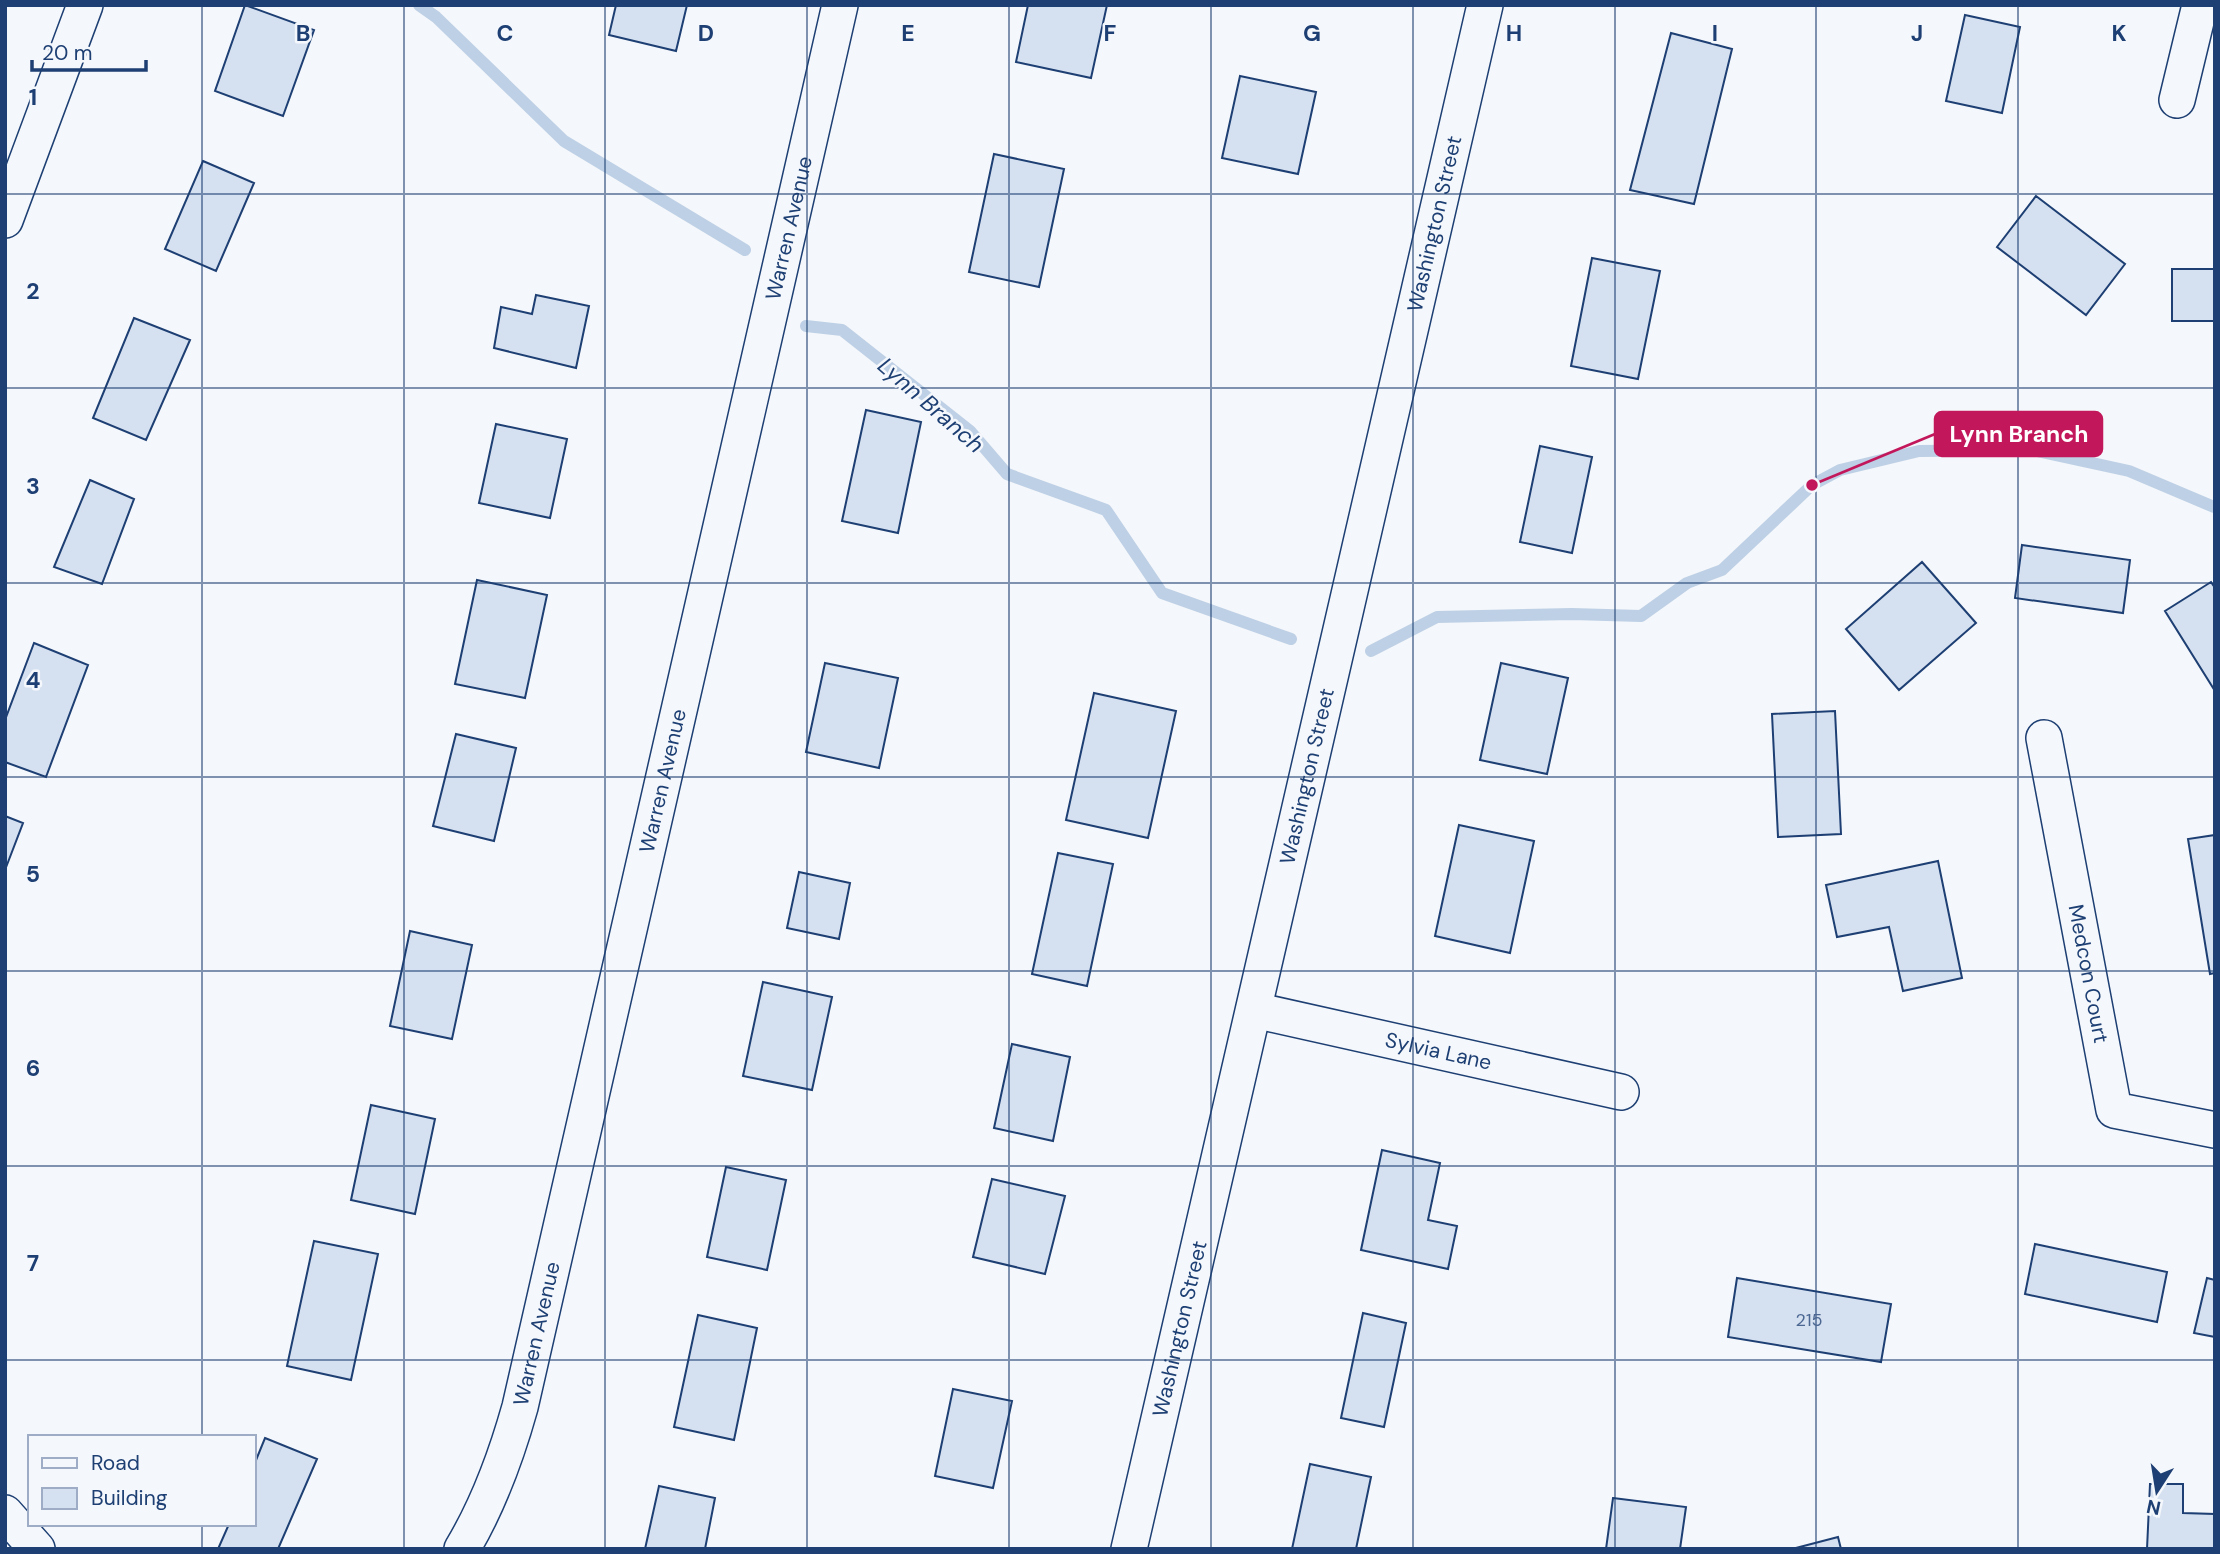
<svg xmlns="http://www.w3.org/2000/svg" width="2220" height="1554" font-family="'DM Sans',sans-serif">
  <rect width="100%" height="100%" fill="#f4f7fb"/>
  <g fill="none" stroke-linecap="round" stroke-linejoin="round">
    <!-- stream -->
    <path stroke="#bed0e5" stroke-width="12" d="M419,5L436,17L564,141L745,250
      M806,326L842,330L970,431L1007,474L1106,510L1162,593L1291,639
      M1371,651L1437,617L1572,614L1641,616L1687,583L1722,570L1812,485L1840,470L1919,451L2033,450L2129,471L2214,507"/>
  </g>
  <!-- building -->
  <path fill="#d5e0f0" stroke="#1d3f73" stroke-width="2" d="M245,5L314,30L283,116L215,91Z
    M616,5H687L676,51L609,35Z
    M1028,5H1107L1091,78L1016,62Z
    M1965,15L2020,27L2002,113L1946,101Z
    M1671,33L1732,49L1694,204L1630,190Z
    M1240,76L1316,92L1298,174L1222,158Z
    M994,154L1064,169L1039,287L969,272Z
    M203,161L254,183L216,271L165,249Z
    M2036,196L2125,264L2086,315L1997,247Z
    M1592,258L1660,271L1638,379L1571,366Z
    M2172,269H2215V321H2172Z
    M536,295L589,306L576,368L494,348L501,307L532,314Z
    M134,318L190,340L146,440L93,418Z
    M866,410L921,422L898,533L842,521Z
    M496,424L567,439L550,518L479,503Z
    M1540,446L1592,457L1572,553L1520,542Z
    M90,480L134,499L102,584L54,567Z
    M2022,545L2130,560L2123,613L2015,598Z
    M1922,562L1976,623L1899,690L1846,629Z
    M477,580L547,595L525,698L455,684Z
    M2211,582L2215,588V691L2165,611Z
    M34,643L88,665L46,777L5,762V720Z
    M825,663L898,678L879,768L806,752Z
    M1501,663L1568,678L1547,774L1480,760Z
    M1094,693L1176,711L1148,838L1066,820Z
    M1835,711L1841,834L1778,837L1772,714Z
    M456,734L516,748L494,841L433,826Z
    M5,816L23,823L5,870Z
    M1459,825L1534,841L1510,953L1435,936Z
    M2215,835V973L2210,974L2188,839Z
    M1058,853L1113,864L1087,986L1032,974Z
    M1938,861L1962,978L1903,991L1889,927L1837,937L1826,885Z
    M799,872L850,883L839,939L787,928Z
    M410,931L472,945L452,1039L390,1026Z
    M763,982L832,997L812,1090L743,1076Z
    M1012,1044L1070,1057L1053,1141L994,1128Z
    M371,1105L435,1119L415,1214L351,1200Z
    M1382,1150L1440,1163L1428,1220L1457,1226L1448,1269L1361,1250Z
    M726,1167L786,1180L767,1270L707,1257Z
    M992,1179L1065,1196L1045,1274L973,1257Z
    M314,1241L378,1254L351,1380L287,1366Z
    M2035,1244L2167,1272L2157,1322L2025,1294Z
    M1737,1278L1891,1304L1881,1362L1728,1337Z
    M2207,1278L2215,1280V1337L2194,1333Z
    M1363,1313L1406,1323L1384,1427L1341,1418Z
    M698,1315L757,1328L734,1440L674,1427Z
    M953,1389L1012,1401L993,1488L935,1476Z
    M265,1438L317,1459L278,1549H218L229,1524H254V1465Z
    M1310,1464L1371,1477L1356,1549H1292Z
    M2150,1484H2183V1513L2215,1514V1549H2147Z
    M659,1486L715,1498L705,1549H645Z
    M1613,1498L1686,1507L1680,1549H1606Z
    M1838,1537L1841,1549H1792Z"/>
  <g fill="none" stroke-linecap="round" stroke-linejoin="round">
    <!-- minor casing -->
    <g stroke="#1d3f73" stroke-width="38">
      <g id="minor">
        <path d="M2177,100L2200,5"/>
        <path d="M5,220L85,5"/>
        <path id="s1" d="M2044,738L2114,1110L2215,1130"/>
        <path id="s2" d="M1254,1010L1621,1092"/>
        <path d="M5,1513L37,1549"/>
        <path id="s3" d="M462,1549C489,1504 506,1457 520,1407L840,5"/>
        <path id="s4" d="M1129,1549L1485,5"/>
      </g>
    </g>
    <!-- minor -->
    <use href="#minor" stroke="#f4f7fb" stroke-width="35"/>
  </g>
  <!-- grid -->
  <path fill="none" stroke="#1d3f73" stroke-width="2" stroke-opacity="0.55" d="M202,5V1437M404,5V1549M605,5V1549M807,5V1549M1009,5V1549M1211,5V1549M1413,5V1549M1615,5V1549M1816,5V1549M2018,5V1549M5,194H2215M5,388H2215M5,583H2215M5,777H2215M5,971H2215M5,1166H2215M5,1360H2215M202,1524V1549"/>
  <g text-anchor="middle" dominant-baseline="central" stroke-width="5" stroke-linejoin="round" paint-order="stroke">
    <!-- number labels -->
    <g font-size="18" fill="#4b6792">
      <text x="1809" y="1320">215</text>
    </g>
    <!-- street labels -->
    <g font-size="21" fill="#1d3f73" stroke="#f4f7fb">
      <text stroke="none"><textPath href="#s4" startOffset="1360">Washington Street</textPath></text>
      <text stroke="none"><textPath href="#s3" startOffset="1363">Warren Avenue</textPath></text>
      <text stroke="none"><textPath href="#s4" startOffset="793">Washington Street</textPath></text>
      <text stroke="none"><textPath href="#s3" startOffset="796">Warren Avenue</textPath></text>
      <text stroke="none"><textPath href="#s1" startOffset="240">Medcon Court</textPath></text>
      <text stroke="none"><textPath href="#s2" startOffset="189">Sylvia Lane</textPath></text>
      <text stroke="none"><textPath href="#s4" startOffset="226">Washington Street</textPath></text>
      <text stroke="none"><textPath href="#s3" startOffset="229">Warren Avenue</textPath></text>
    </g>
    <!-- water labels -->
    <g font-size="23" font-style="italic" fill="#1d3f73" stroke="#f4f7fb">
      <text transform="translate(931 405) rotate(41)">Lynn Branch</text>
    </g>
  </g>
  <g font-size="23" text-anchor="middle" font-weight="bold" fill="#1d3f73" stroke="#f4f7fb" stroke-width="5" stroke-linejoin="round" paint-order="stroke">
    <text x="303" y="41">B</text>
    <text x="505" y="41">C</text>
    <text x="706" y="41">D</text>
    <text x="908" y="41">E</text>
    <text x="1110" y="41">F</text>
    <text x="1312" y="41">G</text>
    <text x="1514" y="41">H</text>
    <text x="1715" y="41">I</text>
    <text x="1917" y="41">J</text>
    <text x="2119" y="41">K</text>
    <text x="33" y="105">1</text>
    <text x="33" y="299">2</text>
    <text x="33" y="494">3</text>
    <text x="33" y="688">4</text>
    <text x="33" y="882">5</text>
    <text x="33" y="1076">6</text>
    <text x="33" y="1271">7</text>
  </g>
  <!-- callouts -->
  <path fill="none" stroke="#c2185b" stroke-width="2.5" d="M1812 485L1935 434"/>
  <circle fill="#c2185b" stroke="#f4f7fb" stroke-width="2.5" cx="1812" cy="485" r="7"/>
  <rect fill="#c2185b" stroke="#c2185b" stroke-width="2.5" x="1935" y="412" width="167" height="44" rx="7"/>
  <g font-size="23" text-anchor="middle" font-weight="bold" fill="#fff">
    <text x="2019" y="442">Lynn Branch</text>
  </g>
  <!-- border -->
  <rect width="2220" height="1554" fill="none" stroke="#1d3f73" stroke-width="14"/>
  <!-- legend -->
  <rect x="28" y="1435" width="228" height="91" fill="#f4f7fb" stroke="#9eadc5" stroke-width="2"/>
  <rect x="42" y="1458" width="35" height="10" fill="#f4f7fb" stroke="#9eadc5" stroke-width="2"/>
  <text x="91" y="1470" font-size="21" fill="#1d3f73">Road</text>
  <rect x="42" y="1488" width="35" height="21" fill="#d5e0f0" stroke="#9eadc5" stroke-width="2"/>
  <text x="91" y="1505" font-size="21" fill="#1d3f73">Building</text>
  <!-- north arrow -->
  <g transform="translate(2157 1491) rotate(192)" stroke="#f4f7fb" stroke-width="5" paint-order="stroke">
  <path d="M0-5L12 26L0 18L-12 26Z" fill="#1d3f73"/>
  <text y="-10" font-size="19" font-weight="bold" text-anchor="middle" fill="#1d3f73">N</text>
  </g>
  <!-- scale -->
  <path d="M32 60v10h114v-10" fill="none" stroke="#1d3f73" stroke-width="3.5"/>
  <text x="42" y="60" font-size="21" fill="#1d3f73" stroke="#f4f7fb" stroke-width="5" paint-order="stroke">20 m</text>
</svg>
